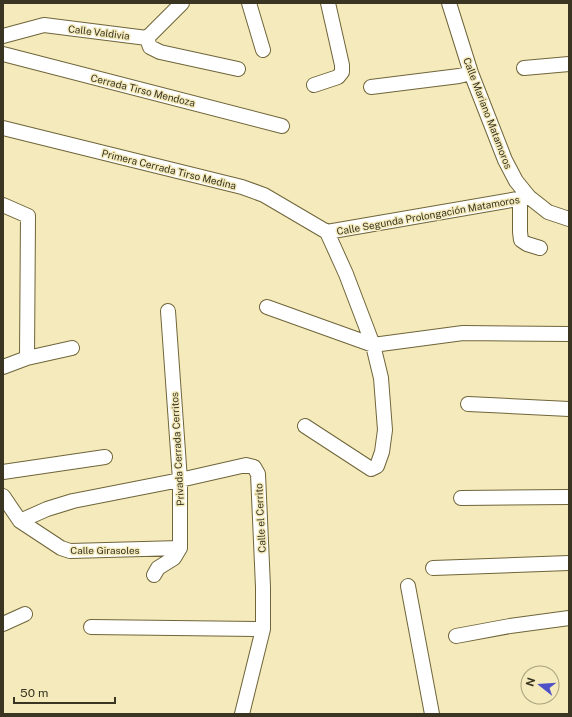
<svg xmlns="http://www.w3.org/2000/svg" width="572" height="717" font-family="'Public Sans',sans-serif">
  <rect width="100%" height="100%" fill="#f4eabb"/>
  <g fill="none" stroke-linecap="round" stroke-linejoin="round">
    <!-- minor casing -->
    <g stroke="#6f653a" stroke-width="16">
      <path id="minor" d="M249,3L263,50
        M449,3L471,73L505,160L516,181L529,197L548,212L569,219
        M3,36L44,25L147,38L182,3
        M147,38L150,47L160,52L238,69
        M3,54L282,126
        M524,68L569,64
        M314,85L338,77L342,72V65L328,3
        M371,87L459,76L471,73
        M3,128L242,187L264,195L327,232
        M520,199V232L521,240L527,244L540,248
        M3,205L28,216L27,358
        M327,232L529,197
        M267,307L373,345L463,333L569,334
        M3,367L27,358L72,348
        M468,404L569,409
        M305,426L371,469L377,466L382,452L385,430L381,378L373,345L346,274L327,232
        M3,472L105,457
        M3,496L20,521L61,548L70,551L180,548
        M461,498L569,497
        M20,521L47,509L73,501L180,480L246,465L254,467L258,474L263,587V629L242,714
        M433,568L569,563
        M154,575L158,568L174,558L180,548V480L168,311
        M408,586L432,714
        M3,624L25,614
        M91,627L263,629
        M456,636L510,626L569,618"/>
    </g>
    <!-- minor -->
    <use href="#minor" stroke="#fff" stroke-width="14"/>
  </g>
  <g text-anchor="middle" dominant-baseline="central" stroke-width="3" stroke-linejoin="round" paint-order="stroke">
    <!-- street labels -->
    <g font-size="10" fill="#393522" stroke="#f4eabb">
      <text transform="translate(99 32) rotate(7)">Calle Valdivia</text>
      <text transform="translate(143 90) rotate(14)">Cerrada Tirso Mendoza</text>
      <text transform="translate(488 113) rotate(69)">Calle Mariano Matamoros</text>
      <text transform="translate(169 169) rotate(14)">Primera Cerrada Tirso Medina</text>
      <text transform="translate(428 215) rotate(-10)">Calle Segunda Prolongación Matamoros</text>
      <text transform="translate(177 449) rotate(-93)">Privada Cerrada Cerritos</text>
      <text transform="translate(260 518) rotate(-93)">Calle el Cerrito</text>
      <text x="105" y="550">Calle Girasoles</text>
    </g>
  </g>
  <!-- border -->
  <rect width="572" height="717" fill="none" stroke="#393522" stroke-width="8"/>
  <!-- north arrow -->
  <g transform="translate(540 685) rotate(287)"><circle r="19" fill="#f4eabb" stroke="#a9a27e"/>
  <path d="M0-3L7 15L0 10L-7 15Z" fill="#4f51c7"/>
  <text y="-6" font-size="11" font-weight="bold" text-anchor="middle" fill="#393522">N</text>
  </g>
  <!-- scale -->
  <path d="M14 697v6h101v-6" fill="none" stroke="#393522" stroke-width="2"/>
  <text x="20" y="697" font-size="12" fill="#393522" stroke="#f4eabb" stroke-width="3" paint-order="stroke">50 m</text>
</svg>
